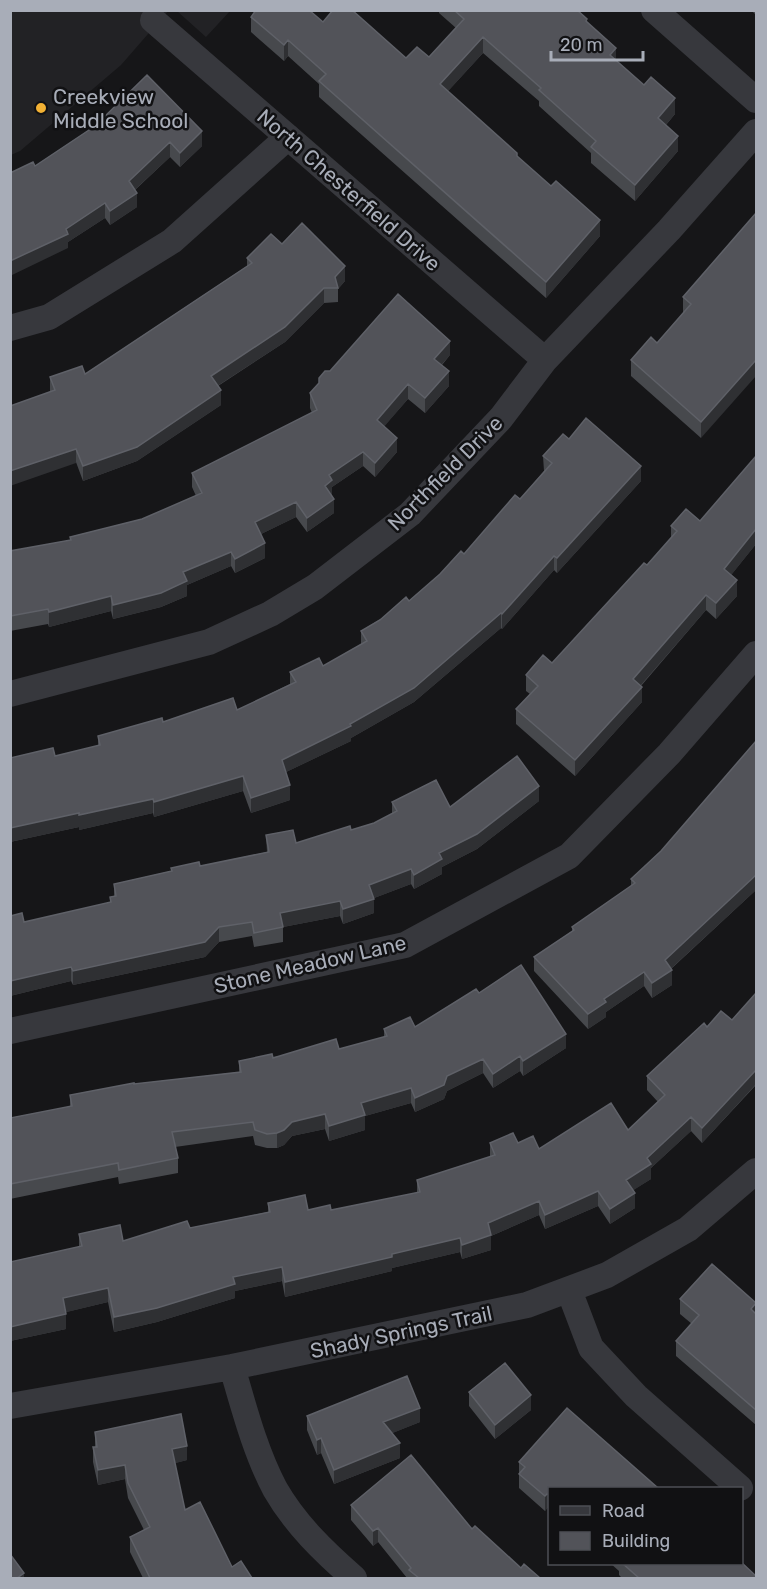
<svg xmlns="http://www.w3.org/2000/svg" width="767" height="1589" font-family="Rubik,sans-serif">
  <rect width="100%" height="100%" fill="#161618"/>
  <!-- built -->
  <path fill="#222225" d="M11,11H168L121,65L20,151L11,155Z
    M177,11H230L206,37Z"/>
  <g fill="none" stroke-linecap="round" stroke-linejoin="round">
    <!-- street -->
    <path stroke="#37383d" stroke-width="26" d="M654,10L756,100
      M153,20L545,360
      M10,328L49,317L172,241L288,137
      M10,694L209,642L270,614L315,587L410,514L501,418L545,360L669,230L756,132
      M10,1031L405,945L569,856L669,754L756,654
      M569,1290L591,1348L636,1396L740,1488
      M232,1367C244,1408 255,1451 275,1489C295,1524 324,1552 354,1578
      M10,1406L232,1367L527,1305L607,1275L688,1229L756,1171"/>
  </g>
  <!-- wall -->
  <path fill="#47494d" d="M439,10H577L587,22L616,60L675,114L666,125L678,151L635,201L591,163V153L539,106V101L483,53L448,91L517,156L600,236L546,298L319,97V84L288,56L284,61L251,32V17L323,22L406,58L429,57L456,28L439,13Z
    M751,10H756V15Z
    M95,126L202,146L180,167L170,157L135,190L137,207L110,225L105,218L68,242V248L35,166Z
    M756,213L701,438L631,376V360L657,343L683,313V297Z
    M282,244L345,281L338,289V302L324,303L285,342L218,386L221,405L137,461L83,481L50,392V377L85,374L247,266V258Z
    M450,355L442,365L449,386L425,413L408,399L384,426L397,452L375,477L363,466L332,487V495L334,513L307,532L296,517L261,534L265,558L235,573L231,566L187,585V596L161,607L113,619L111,611L49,627L48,624L10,631V551L70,540V537L142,519L196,496L192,487V473L312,413L310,408V393Z
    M569,439L641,481L557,573L554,570L502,629L501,628L414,702L351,738V741L286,772L290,800L251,813L243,791L154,817L153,813L79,830V827L10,842V758L55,756L98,746V736L163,722L237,710L290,684V672L323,666L361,644V631L409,601L464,554L520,499L544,471L543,456Z
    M756,456V544L731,575L737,596L716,619L706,610L641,686L642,702L575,776L516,724V709L530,694L526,691V675L552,663L647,565L671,538V526L700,521Z
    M539,801L477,849L442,867V874L414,889L411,884L374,898V913L343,924L340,916L283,927V942L254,947L252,936L219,942L205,957L73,985L71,981L10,996V916L24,922L110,903V897L114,896V884L171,871V868L200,866L267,852L266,835L296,843L351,830L374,823L392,814V802L450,807Z
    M631,879L756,890L671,969L672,985L652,998L644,986L606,1012V1017L588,1029L534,971V957L572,931V927L631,886Z
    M479,993L566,1048L523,1076L520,1071L493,1088L483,1073L447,1091L444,1099L415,1112L411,1103L365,1116V1130L329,1141L325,1129L292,1136L284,1145L277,1148H267L255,1145L253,1136L175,1147L178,1158V1173L119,1184L118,1177L10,1199V1118L70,1107V1095L134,1084L239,1072V1061L339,1049L384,1037V1029L415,1027Z
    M756,993V1085L702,1143L691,1131L651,1168V1179L633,1190L635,1208L610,1224L598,1206L545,1229L539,1215L491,1236V1250L462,1259L460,1252L392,1268V1271L285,1297L282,1281L235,1291V1298L157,1322L114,1332L108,1302L66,1312V1329L10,1341V1262L79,1247V1234L123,1241L190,1228L268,1212V1203L308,1210H331L417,1193V1180L490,1157V1143H518L539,1149L628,1130L658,1102L647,1090V1076L707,1027L732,1020Z
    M680,1299L756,1303V1425L676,1356V1341L692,1324L680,1314Z
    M469,1392L531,1410L495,1439L469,1406Z
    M307,1416L420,1422L392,1433L400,1458L334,1484L321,1453L317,1455L307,1430Z
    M95,1432L187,1460L175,1463L185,1510L232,1567L252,1578H143L130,1552V1537L144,1530L128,1498L125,1479L98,1485L93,1462V1447H95Z
    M519,1462L549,1488V1509L548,1507L545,1511L519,1488Z
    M351,1505L472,1529L521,1568L540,1578H407L378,1542L373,1546L351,1520Z
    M610,1563H741L756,1578H622L619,1575V1571Z"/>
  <!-- shaded-wall -->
  <path fill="#2f3033" d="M483,37V53L440,100V84Z
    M288,40V56L284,61V45Z
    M616,48V64L610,55Z
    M675,98V114L658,134V118Z
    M202,131V146L180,167V153Z
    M678,136V151L635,201V185Z
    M170,142V157L129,195V181Z
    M137,193V207L110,225V211Z
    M105,203V218L68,242V248L10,276V261L66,229Z
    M600,220V236L546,298V282Z
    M345,266V281L338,289L335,277Z
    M324,288V303L285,342L211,390V376Z
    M450,341V355L434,373V359Z
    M756,360V376L701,438V422Z
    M449,371V386L425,413V398Z
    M408,384V399L377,435V420Z
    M221,390V405L137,461L83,481V466Z
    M397,438V452L375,477V463Z
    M76,449V463L10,486V471Z
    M363,452V466L332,487V495L325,500V486L329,475Z
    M641,466V481L557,573V558Z
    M334,499V513L307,532V518Z
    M296,502V517L255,537V522Z
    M756,529V544L724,584V569Z
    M265,543V558L235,573V559Z
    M231,552V566L187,585V596L161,607L113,619V605L183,572Z
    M554,556V570L502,629V614Z
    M737,580V596L716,619V603Z
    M706,595V610L633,694V679Z
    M111,596V611L49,627V612Z
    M501,613V628L414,702L351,738V741L282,774V760L350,724Z
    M642,687V702L575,776V760Z
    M243,776V791L154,817V802Z
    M290,785V800L251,813V798Z
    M539,786V801L477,849L442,867V874L414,889V875L439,853Z
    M153,799V813L79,830V815Z
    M79,813V827L10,842V828Z
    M411,869V884L369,900V885Z
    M756,875V890L665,974V960Z
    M374,899V913L343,924V909Z
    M340,901V916L283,927L280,913Z
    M219,927V942L205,957L73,985V971Z
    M71,967V981L10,996V981Z
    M672,970V985L652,998V983Z
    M644,972V986L606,1012V1017L588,1029V1014L604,999Z
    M566,1034V1048L523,1076V1061Z
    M520,1056V1071L493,1088V1074Z
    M483,1059V1073L447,1091L444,1099L415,1112V1098L447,1076Z
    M756,1070V1084L702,1143V1128Z
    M411,1088V1103L365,1116V1130L329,1141V1126L361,1103Z
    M325,1114V1129L292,1136L284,1145L277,1148V1133L292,1122Z
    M691,1117V1131L651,1168V1179L626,1195V1180L647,1158Z
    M598,1191V1206L545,1229V1215Z
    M635,1193V1208L610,1224V1209Z
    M539,1201V1215L491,1236V1250L462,1259V1245L488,1223Z
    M460,1238V1252L392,1268V1271L285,1297V1282L392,1254Z
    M282,1267V1281L235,1291V1298L157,1322L114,1332V1317L233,1277Z
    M108,1288V1302L63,1313V1298Z
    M756,1303V1318L751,1309Z
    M66,1314V1329L10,1341V1327Z
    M531,1395V1410L495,1439V1425Z
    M420,1408V1422L383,1437V1422Z
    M321,1438V1453L317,1455V1440Z
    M400,1443V1458L334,1484V1470Z
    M187,1446V1460L172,1464V1449Z
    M125,1465V1479L98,1485V1470Z
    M548,1493V1507L545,1511V1496Z
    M378,1528V1542L373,1546V1531Z
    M24,1573V1578H17Z"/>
  <!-- building -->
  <path fill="#525359" stroke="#5f6168" stroke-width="1.5" d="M256,10H309L323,22L333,10H352L406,58L417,47L429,57L464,19L454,10H577L587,19L586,21L616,48L610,55L644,85L651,77L675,98L658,118L678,136L635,185L591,147L596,141L539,90L541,88L483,37L440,84L517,153V156L551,186L556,181L600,220L546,282L319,81L326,74L288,40L284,45L251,17Z
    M147,75L202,131L180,153L170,142L129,181L137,193L110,211L105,203L66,229L68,234L10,261V173L33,162L35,166L95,126Z
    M756,213V360L701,422L631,360L651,337L657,343L691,304L683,297Z
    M302,223L345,266L335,277L338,288H324L285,327L211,376L221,390L137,447L83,466L76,449L10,471V406L55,390L50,377L82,366L85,374L252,263L247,258L271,234L282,244Z
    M398,294L450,341L434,359L449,371L425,398L408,384L377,420L397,438L375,463L363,452L329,475L332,480L325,486L334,499L307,518L296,502L255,522L265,543L235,559L231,552L183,572L187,581L161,593L113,605L111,596L49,612L48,609L10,616V551L71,540L70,537L142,519L202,493L192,473L317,410L310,393L319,383V378L325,371H330Z
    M586,418L641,466L557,558L554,556L502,614L501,613L414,688L350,724L351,726L282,760L290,785L251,798L243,776L154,802L153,799L79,815V813L10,828V758L53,748L55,756L100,745L98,736L162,718L163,722L233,698L237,710L296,682L290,672L319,658L323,666L367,641L361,631L380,620L406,597L409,601L440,574L461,551L464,554L515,495L520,499L552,463L543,456L563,434L569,439Z
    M756,456V529L724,569L737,580L716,603L706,595L633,679L642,687L575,760L516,709L538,686L526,675L543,655L552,663L644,563L647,565L677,531L671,526L686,509L700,521Z
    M756,741V875L665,960L672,970L652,983L644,972L604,999L606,1002L588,1014L534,957L574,930L572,927L635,883L631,879L661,851Z
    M517,756L539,786L477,834L439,853L442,859L414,875L411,869L369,885L374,899L343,909L340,901L280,913L283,927L254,933L252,922L219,927L205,942L73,971L71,967L10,981V916L22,913L24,922L111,902L110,897L116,896L114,884L172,871L171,868L199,862L200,866L269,852L266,835L293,830L296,843L350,826L351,830L374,823L397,811L392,802L436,780L450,807Z
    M521,965L566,1034L523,1061L520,1056L493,1074L483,1059L447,1076L444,1085L415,1098L411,1088L361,1103L365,1115L329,1126L325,1114L292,1122L284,1130L277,1133L267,1134L255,1130L253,1122L172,1132L178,1158L119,1170L118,1163L10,1184V1118L72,1106L70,1095L134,1083V1084L241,1072L239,1061L272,1054L273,1058L336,1039L339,1049L387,1036L384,1029L410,1017L415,1027L476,989L479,993Z
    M756,993V1070L702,1128L691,1117L647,1158L651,1164L626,1180L635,1193L610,1209L598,1191L545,1215L539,1201L488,1223L491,1235L462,1245L460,1238L392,1254V1257L285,1282L282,1267L233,1277L235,1284L157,1308L114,1317L108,1288L63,1298L66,1314L10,1327V1262L82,1246L79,1234L120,1225L123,1241L187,1221L190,1228L270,1212L268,1203L305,1195L308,1210L330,1205L331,1210L420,1192L417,1180L495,1155L490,1143L513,1133L518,1143L533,1136L539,1149L611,1103L628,1130L665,1095L647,1076L704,1023L707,1027L721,1011L732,1020Z
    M712,1264L756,1303L751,1309L756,1314V1410L676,1341L699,1315L680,1299Z
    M505,1363L531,1395L495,1425L469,1392Z
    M407,1376L420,1408L383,1422L400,1443L334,1470L321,1438L317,1440L307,1416Z
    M567,1408L658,1488H549V1494L548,1493L545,1496L519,1474L525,1467L519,1462Z
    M181,1414L187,1446L172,1449L185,1510L200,1502L232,1567L241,1561L252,1578H150L130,1537L150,1527L128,1483L125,1465L98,1470L93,1447H97L95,1432Z
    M411,1455L472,1529L475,1526L521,1568L524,1564L540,1578H419L409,1570L411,1568L378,1528L373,1531L351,1505Z
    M10,1554L24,1573L17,1578H10Z
    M741,1562L756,1576V1578H639L622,1563H741Z"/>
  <!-- markers -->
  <circle fill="#f2b134" stroke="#111113" stroke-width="2" cx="41" cy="108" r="6"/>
  <g text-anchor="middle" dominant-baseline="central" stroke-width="5" stroke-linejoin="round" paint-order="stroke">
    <!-- poi labels -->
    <g font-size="21" fill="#a8adb8" stroke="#111113" text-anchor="start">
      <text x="53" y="96">Creekview<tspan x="53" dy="24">Middle School</tspan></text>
    </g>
    <!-- street labels -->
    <g font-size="21" fill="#a8adb8" stroke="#111113">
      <text transform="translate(349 190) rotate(41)">North Chesterfield Drive</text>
      <text transform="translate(445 473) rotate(-45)">Northfield Drive</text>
      <text transform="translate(310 964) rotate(-13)">Stone Meadow Lane</text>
      <text transform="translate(401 1332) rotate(-12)">Shady Springs Trail</text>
    </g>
  </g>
  <!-- border -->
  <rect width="767" height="1589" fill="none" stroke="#a8adb8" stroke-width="24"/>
  <!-- legend -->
  <rect x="548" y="1487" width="195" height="78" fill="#111113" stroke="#4d4f55" stroke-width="1.5"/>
  <rect x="560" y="1506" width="30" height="9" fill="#37383d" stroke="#4d4f55" stroke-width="1.5"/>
  <text x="602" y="1517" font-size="18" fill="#a8adb8">Road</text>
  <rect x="560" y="1532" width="30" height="18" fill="#525359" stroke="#4d4f55" stroke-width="1.5"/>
  <text x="602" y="1547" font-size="18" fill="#a8adb8">Building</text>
  <!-- scale -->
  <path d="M551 51v9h92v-9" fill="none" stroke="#a8adb8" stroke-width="3"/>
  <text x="560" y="51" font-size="18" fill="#a8adb8" stroke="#111113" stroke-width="4.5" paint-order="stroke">20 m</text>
</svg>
